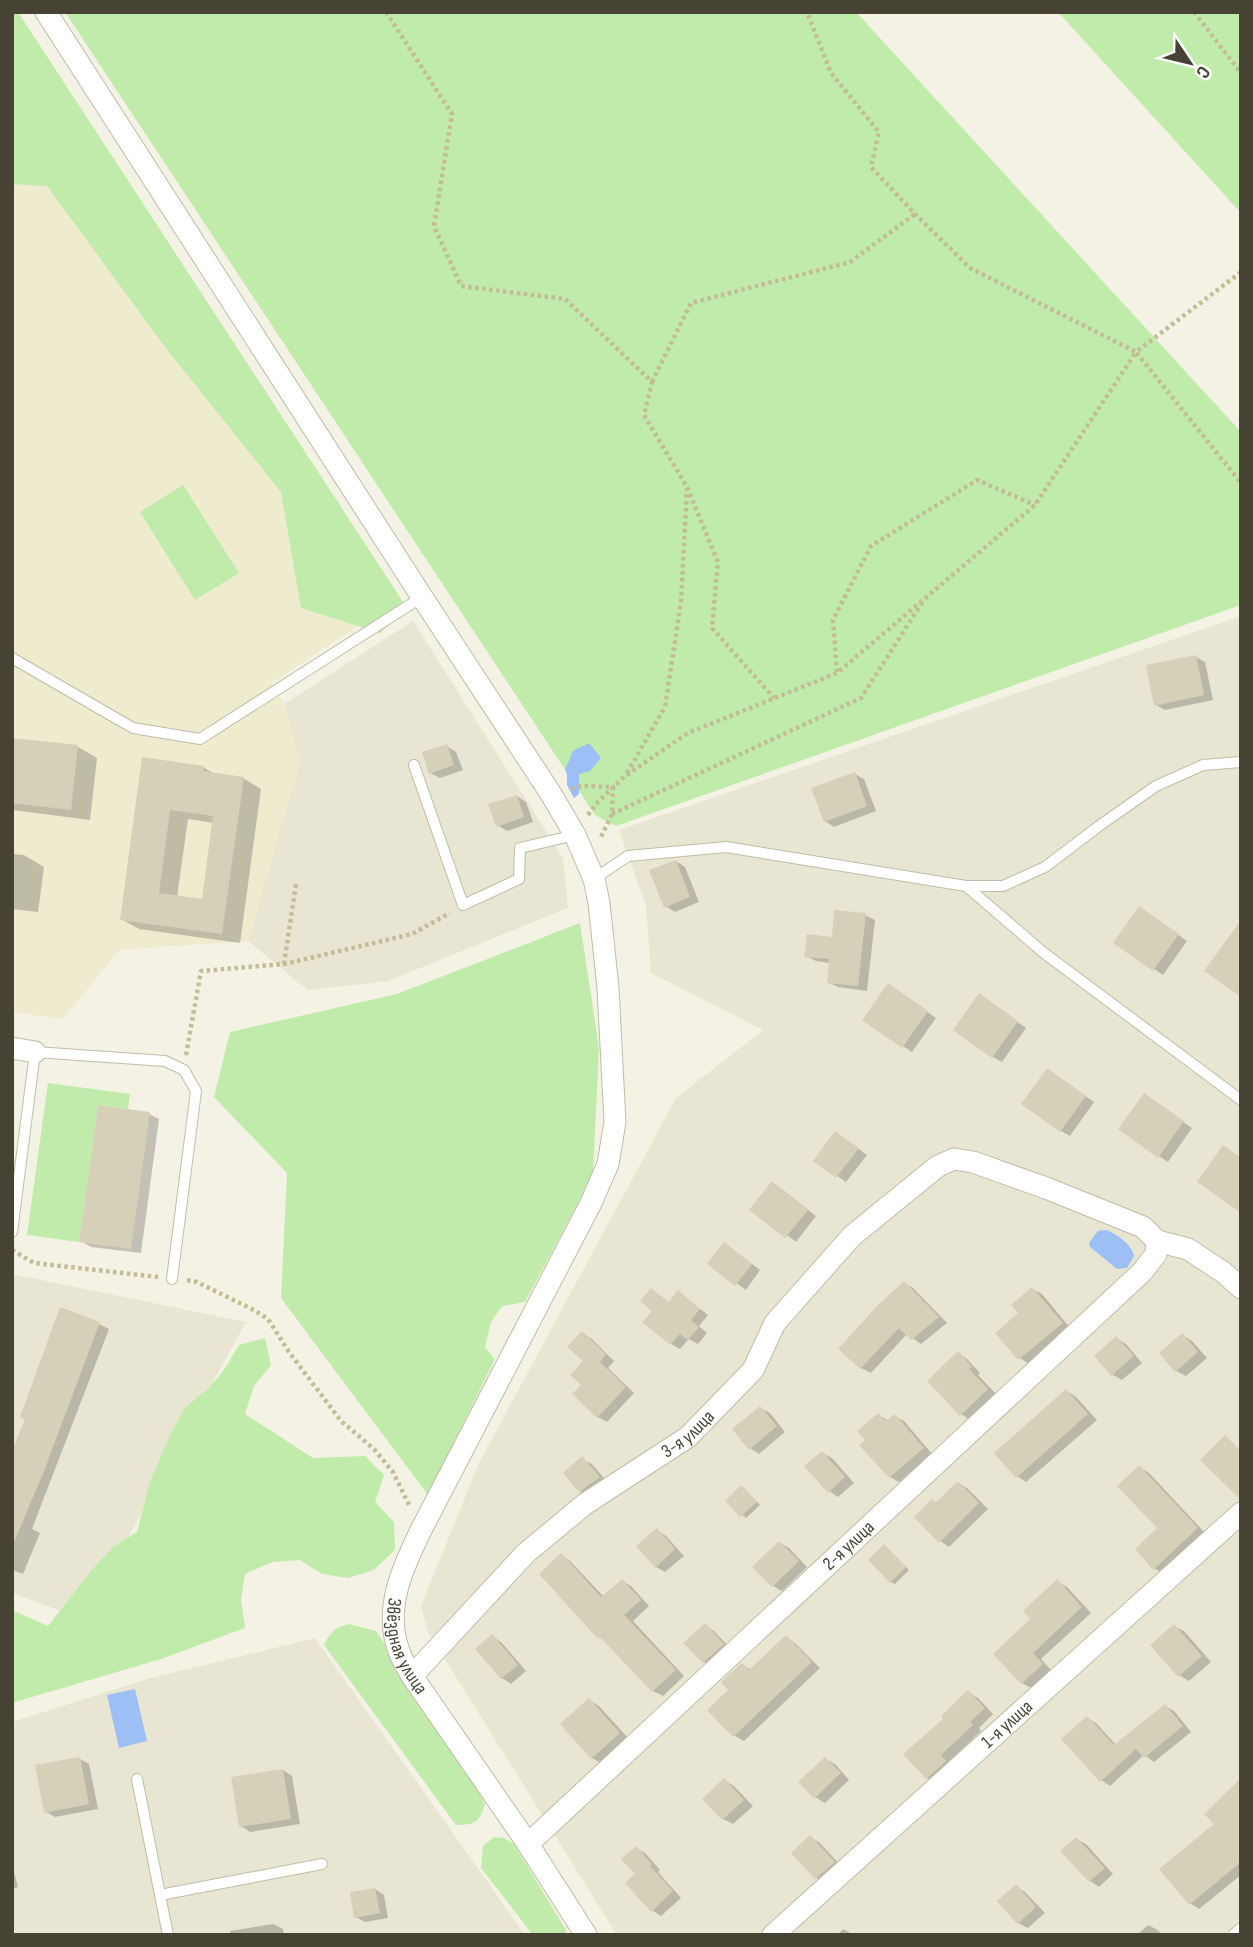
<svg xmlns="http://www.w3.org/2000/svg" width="1253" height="1947" font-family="'Sofia Sans Condensed',sans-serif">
  <rect width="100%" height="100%" fill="#f4f2e5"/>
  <!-- residential -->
  <path fill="#e8e6d2" d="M1241,616V1935H617L428,1632L421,1606L479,1463L676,1098L763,1030L651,973L646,906L619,830Z
    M413,621L563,858L568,908L388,981L308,990L248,941L300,761L284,704Z
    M12,1274L246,1322L83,1619L12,1593Z
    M315,1638L525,1935H12V1722L151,1678Z"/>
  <!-- education -->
  <path fill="#eeebce" d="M12,109L397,600L272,683L284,704L300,761L248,941L119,950L63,1019L12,1012Z"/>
  <!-- green -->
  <path fill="#c1ebaa" d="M12,12H18L407,608L380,633L301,608L281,492L165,347L47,186L12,184Z
    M65,12H856L1241,432V605L616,826L595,815Z
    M1058,12H1241V213Z
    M183,485L239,573L195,600L140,512Z
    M580,923L599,1048L593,1175L525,1302L502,1306L491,1322L485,1347L495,1359L428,1495L281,1298L287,1173L214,1097L230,1032L397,994Z
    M48,1083L130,1094L128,1109L98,1105L79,1242L27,1235Z
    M265,1338L271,1365L254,1386L245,1414L313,1458L365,1456L384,1475L375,1502L394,1522L395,1550L374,1570L348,1578L322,1574L300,1560L272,1562L245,1574L241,1600L245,1628L161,1659L12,1703V1610L48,1626L96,1565L114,1546L137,1532L150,1481L172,1431L186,1407L207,1390L224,1370L239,1345Z
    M349,1624L376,1631L384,1643L396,1672L476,1787L485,1804C480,1822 475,1825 456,1825L324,1645C330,1632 336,1627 349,1624Z
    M494,1837L504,1838L514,1844L566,1930V1935H533L481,1868L483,1846Z"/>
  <!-- water -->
  <path fill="#9cbff5" d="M589,743L601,758L590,771L579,774V794L574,798L567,785V774L565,770L573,751Z
    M1106,1230C1116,1234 1132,1244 1134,1256L1127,1268L1117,1269L1090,1247L1089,1243L1098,1231Z
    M135,1689L147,1741L119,1748L107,1695Z"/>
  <!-- shadow -->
  <path fill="#0003" fill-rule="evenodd" d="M1196,657L1205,662L1213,700L1165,710L1156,705Z
    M12,739L78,747L97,758L90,820L12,810Z
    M447,746L456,752L463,770L440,778L430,773Z
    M143,759L203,767L216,775L243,778L261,789L240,943L139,929L121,919ZM188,819L214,823L203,901L177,897Z
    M855,774L864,779L876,811L834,827L825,821Z
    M517,796L526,802L533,822L507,831L497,825Z
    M12,854L24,855L44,867L38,912L12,909Z
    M676,861L685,867L699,902L675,912L665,906Z
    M1149,914L1187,941L1163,975L1154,969Z
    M865,915L875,920L867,991L838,987L828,982L830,963L816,961L806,956Z
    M898,991L936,1018L912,1052L903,1046Z
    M989,1001L1026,1028L1002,1062L993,1057Z
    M1056,1075L1094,1102L1070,1136L1061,1131Z
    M1154,1101L1192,1128L1168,1162L1159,1156Z
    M149,1114L159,1119L141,1253L91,1247L81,1241Z
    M845,1139L867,1155L846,1182L815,1160Z
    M782,1189L816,1216L796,1242L752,1209Z
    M733,1250L760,1270L746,1290L710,1264Z
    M904,1283L913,1288L947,1323L921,1344L907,1334L871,1373L861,1368L841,1349Z
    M1032,1289L1042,1294L1071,1329L1029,1364L1020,1358Z
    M652,1290L670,1303L679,1293L708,1315L699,1326L707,1333L698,1344L689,1339L680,1349L671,1344L654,1310Z
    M61,1310L99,1324L109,1329L32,1529L40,1533L23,1574L12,1570V1457L27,1419Z
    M582,1333L592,1339L614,1361L608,1368L634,1393L607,1422L598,1417L583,1385L585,1361Z
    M1182,1335L1192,1341L1207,1358L1186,1376L1176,1371Z
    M1116,1338L1126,1344L1142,1363L1122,1380L1113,1375L1096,1356Z
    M958,1353L967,1359L980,1373L978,1375L997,1395L970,1420L961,1414Z
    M1067,1391L1076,1397L1097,1420L1026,1482L1017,1476Z
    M760,1408L770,1413L785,1432L759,1454L750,1448Z
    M878,1415L889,1421L895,1416L904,1421L932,1454L899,1482L890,1477L867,1440Z
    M822,1453L832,1458L854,1483L838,1497L829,1491Z
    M582,1459L592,1464L608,1483L590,1496L580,1491Z
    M1140,1467L1149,1473L1206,1534L1164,1574L1154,1568L1160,1528Z
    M958,1483L967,1488L988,1509L949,1547L940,1541L937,1503Z
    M745,1490L760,1505L746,1518L727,1501Z
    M657,1530L666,1536L684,1556L665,1572L656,1567Z
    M780,1543L789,1548L807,1567L782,1591L773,1586Z
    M884,1546L909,1570L895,1584L891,1582Z
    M561,1555L570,1561L604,1597L622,1581L631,1586L649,1606L633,1621L684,1676L663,1696L653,1691L607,1642L599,1637Z
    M1057,1582L1067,1587L1091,1613L1041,1659L1051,1670L1031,1688L1022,1683L1033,1619Z
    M705,1625L714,1631L732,1650L713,1667L704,1662Z
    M1174,1626L1184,1631L1211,1662L1189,1681L1179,1675Z
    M492,1636L501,1642L526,1671L511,1684L502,1678Z
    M786,1637L795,1643L820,1668L744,1741L735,1736L709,1710L730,1690L742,1665L752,1670Z
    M968,1692L978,1698L993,1714L979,1728L981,1731L949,1761L955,1767L936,1783L927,1778L946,1719Z
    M589,1700L599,1706L629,1739L601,1763L592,1758Z
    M1165,1706L1174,1711L1191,1732L1154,1762L1144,1755L1110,1786L1101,1780L1088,1718L1097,1724L1116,1745Z
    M80,1759L89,1764L98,1809L55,1817L46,1812Z
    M825,1759L835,1764L849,1780L825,1803L815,1797Z
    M283,1770L292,1776L300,1824L250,1832L241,1826Z
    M724,1780L734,1786L753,1806L733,1824L723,1819Z
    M1241,1780V1875L1199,1909L1190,1903L1216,1824Z
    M811,1837L820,1843L843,1868L826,1883L816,1878L793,1853Z
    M1076,1839L1086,1844L1113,1874L1099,1887L1090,1881Z
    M636,1848L645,1853L660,1870L658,1872L681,1898L661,1916L652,1910L637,1874Z
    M12,1864L18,1887L12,1889Z
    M1016,1886L1025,1892L1045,1913L1028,1928L1018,1923Z
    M375,1889L384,1895L388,1918L365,1922L356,1917Z
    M273,1924L283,1929L284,1935H231L230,1931Z
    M1148,1925L1158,1930L1162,1935H1137Z
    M843,1929L852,1934L853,1935H837Z"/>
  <!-- building -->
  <path fill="#d6d0b9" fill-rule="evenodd" d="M1196,655L1204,695L1154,706L1146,665Z
    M12,738L78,745L71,810L12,803Z
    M447,744L454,765L429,774L422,752Z
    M142,757L204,766L203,771L244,777L222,934L120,920ZM170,810L213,816L202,899L159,893Z
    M855,772L867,806L824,822L811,788Z
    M517,795L524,817L496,827L488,804Z
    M676,860L690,897L664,908L649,870Z
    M1139,906L1179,934L1153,971L1113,943Z
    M834,910L866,913L858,986L827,983L829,959L804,957L807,934L832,937Z
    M1241,920V997L1204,971Z
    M888,983L928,1011L902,1048L862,1020Z
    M979,993L1018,1021L992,1058L953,1030Z
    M1047,1068L1086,1096L1060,1132L1021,1104Z
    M1144,1093L1184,1121L1158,1158L1118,1129Z
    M98,1105L150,1112L131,1249L79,1242Z
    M835,1131L859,1148L836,1178L813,1161Z
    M1223,1145L1241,1158V1213L1197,1182Z
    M772,1181L808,1210L785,1238L749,1210Z
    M724,1242L752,1264L735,1286L707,1264Z
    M904,1281L939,1317L911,1340L899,1328L860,1369L838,1349L878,1305Z
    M1032,1287L1063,1323L1018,1360L995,1333L1018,1313L1011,1305Z
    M651,1288L669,1302L678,1290L700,1309L691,1320L699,1327L688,1340L680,1334L670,1345L642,1322L652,1311L640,1301Z
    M60,1307L100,1322L44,1471L12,1547V1451L25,1419L20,1417Z
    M582,1331L606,1354L600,1362L626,1387L597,1418L572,1394L581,1385L570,1375L583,1361L567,1347Z
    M1182,1333L1198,1352L1175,1372L1159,1353Z
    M1116,1336L1134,1356L1111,1376L1094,1356Z
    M958,1351L972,1367L969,1369L988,1389L960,1416L927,1381Z
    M1066,1389L1088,1414L1016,1478L994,1453Z
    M760,1406L777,1426L749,1450L732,1429Z
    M878,1413L885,1421L895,1414L924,1448L889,1478L859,1445L865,1440L857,1431Z
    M1225,1435L1241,1451V1500L1200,1460Z
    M822,1451L845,1477L828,1493L804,1466Z
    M582,1456L600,1477L579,1492L563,1473Z
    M1139,1465L1198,1528L1153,1570L1135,1549L1157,1528L1117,1486Z
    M958,1481L979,1503L939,1543L914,1517L932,1499L936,1502Z
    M741,1485L757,1502L740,1517L725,1501Z
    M657,1528L675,1549L655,1568L636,1546Z
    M779,1541L799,1561L772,1587L752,1567Z
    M884,1544L906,1567L890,1583L868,1560Z
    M561,1553L601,1597L622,1579L641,1600L624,1615L676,1670L652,1692L600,1637L598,1639L539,1574Z
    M1057,1579L1082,1607L1033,1653L1043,1664L1021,1684L993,1654L1030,1619L1023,1611Z
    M705,1623L724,1644L703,1663L683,1643Z
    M1174,1624L1202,1656L1178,1677L1150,1645Z
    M492,1634L518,1665L501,1679L475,1649Z
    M786,1635L812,1662L733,1737L707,1710L728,1690L721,1682L742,1663L749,1670Z
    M968,1690L985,1708L970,1722L973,1725L941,1755L946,1761L926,1779L903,1754L943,1719L941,1716Z
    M589,1698L620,1733L591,1759L560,1724Z
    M1165,1704L1183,1726L1144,1758L1136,1749L1100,1782L1061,1739L1087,1716L1114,1745Z
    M80,1757L89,1804L44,1813L35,1765Z
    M825,1757L841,1773L814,1799L798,1782Z
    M283,1769L291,1819L239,1827L231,1777Z
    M724,1778L744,1800L722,1820L702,1799Z
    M1241,1778V1862L1189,1905L1159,1869L1214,1824L1204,1814Z
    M810,1835L835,1862L815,1879L791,1853Z
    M1076,1837L1105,1868L1089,1882L1060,1851Z
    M636,1846L652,1864L650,1866L673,1891L651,1912L625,1883L635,1874L621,1859Z
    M1016,1884L1036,1907L1017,1924L997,1901Z
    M375,1888L380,1913L354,1918L350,1892Z"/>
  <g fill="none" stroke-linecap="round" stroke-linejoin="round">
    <!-- service casing -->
    <g stroke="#c0bca7" stroke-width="12">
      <path id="service" d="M12,658L133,728L200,739L422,597
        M414,765L463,905L519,879L520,848L575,835
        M594,879L628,856L726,847L966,886H1003L1045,867L1099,826L1156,786L1203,765L1241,762
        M966,886L1044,953L1241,1100
        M12,1232L35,1052L165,1061L184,1070L196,1091L172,1279
        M137,1779L168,1935
        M160,1895L322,1864
        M1233,1935L1241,1928"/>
    </g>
    <!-- minor casing -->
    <g stroke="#c0bca7" stroke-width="23">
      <g id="minor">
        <path id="s1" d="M46,12L422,597L551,794L575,835L594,879L599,903L608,988L615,1122L608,1164L591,1203L421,1530C403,1567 383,1609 399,1651C402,1660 407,1668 412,1676L528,1844L586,1935"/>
        <path d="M12,1048L35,1052"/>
        <path id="s2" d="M412,1676L526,1553L585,1504L688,1437L753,1370L775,1323L852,1236L938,1166L954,1159L973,1162L1046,1188L1143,1227L1157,1241L1188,1249L1223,1272L1241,1288"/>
        <path id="s3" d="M528,1844L1143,1271L1156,1254L1157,1241"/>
        <path id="s4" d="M773,1935L1241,1513"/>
      </g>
    </g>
    <!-- path -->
    <path stroke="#c2bc97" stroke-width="4.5" stroke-dasharray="3.5 3.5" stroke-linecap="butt" d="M386,12L452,114L434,226L461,286L565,299L652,382L644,415L687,487L718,562L712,628L774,698
      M1194,12L1241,73
      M1241,272L1136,352L1241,483
      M652,382L691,303L850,262L915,214
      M837,672L833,620L871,546L977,480L1035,505
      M627,773L665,707L681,602L687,489
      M571,789L581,786L613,787L612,814L600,839
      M612,814L861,698L923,601
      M588,815L597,803L625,776L688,733L837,673L1035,505L1136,352L970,268L915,214L871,167L879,132L831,73L807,12
      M284,964L296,884
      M186,1055L201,971L284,964L412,934L450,913
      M12,1250L34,1263L158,1277
      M187,1280L197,1282L254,1310L268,1319L289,1352L341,1421L374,1449L393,1472L410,1507"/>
    <!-- service -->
    <use href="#service" stroke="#fff" stroke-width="10"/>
    <!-- minor -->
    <use href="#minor" stroke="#fff" stroke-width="21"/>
  </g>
  <g text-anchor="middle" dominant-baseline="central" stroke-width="5" stroke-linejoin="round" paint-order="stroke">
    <!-- street labels -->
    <g font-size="19" fill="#474334" stroke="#fff">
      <text stroke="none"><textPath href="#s2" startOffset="369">3-я улица</textPath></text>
      <text stroke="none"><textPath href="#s3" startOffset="438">2-я улица</textPath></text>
      <text stroke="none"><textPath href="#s1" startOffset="1848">Звёздная улица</textPath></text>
      <text stroke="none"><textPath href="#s4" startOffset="315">1-я улица</textPath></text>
    </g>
  </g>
  <!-- border -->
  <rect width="1253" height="1947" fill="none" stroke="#474334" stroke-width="28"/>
  <!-- north arrow -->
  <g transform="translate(1190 63) rotate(125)" stroke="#ffffff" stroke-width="5" paint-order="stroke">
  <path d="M0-5L12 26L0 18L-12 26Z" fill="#474334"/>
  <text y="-10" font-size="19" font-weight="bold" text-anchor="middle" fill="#474334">С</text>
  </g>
</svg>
